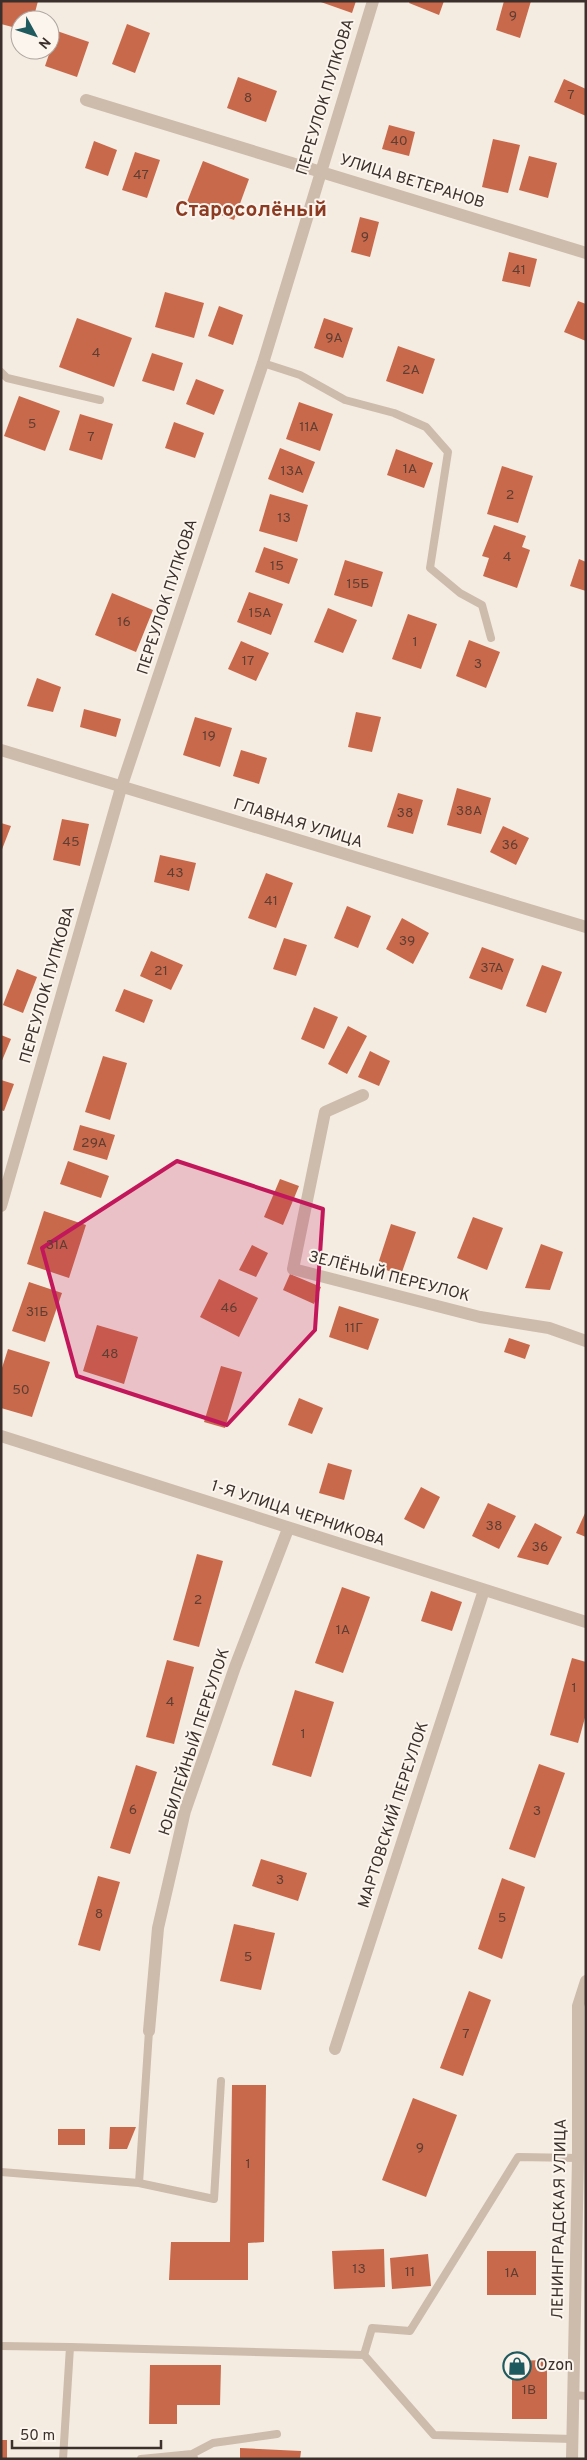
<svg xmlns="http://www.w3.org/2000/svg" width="587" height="2460" font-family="Overpass,sans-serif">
  <rect width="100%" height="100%" fill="#f4ebe1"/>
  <!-- building -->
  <path fill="#c8694b" d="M1,1H38L33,20H20V29L1,24Z
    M318,1H356L352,13Z
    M410,1H444L439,15L409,3Z
    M504,1H531L520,38L496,30Z
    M127,24L150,33L135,73L112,64Z
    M57,31L89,42L77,77L45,66Z
    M238,77L277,91L266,122L227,108Z
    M564,79L586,89V116L554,102Z
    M389,125L415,132L409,156L382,149Z
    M493,139L520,145L508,193L482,187Z
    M94,141L117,150L108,176L85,168Z
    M135,152L160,160L147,198L122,190Z
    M529,156L557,163L548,198L519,190Z
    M203,161L249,179L234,220L187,202Z
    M360,217L379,222L370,257L351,252Z
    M509,252L537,259L530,287L502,281Z
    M165,292L204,303L194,338L155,327Z
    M578,301L586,304V341L564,332Z
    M219,306L243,315L233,345L208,336Z
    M77,318L132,338L114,387L59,367Z
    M324,318L353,328L343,358L314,348Z
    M398,346L435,359L423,394L386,381Z
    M152,353L183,363L174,391L142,381Z
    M196,379L224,390L214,415L186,404Z
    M19,396L60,411L45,451L4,436Z
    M299,402L333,414L320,451L286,439Z
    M80,414L113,424L102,460L69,450Z
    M174,422L204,433L195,458L165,448Z
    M280,448L315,462L303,493L268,479Z
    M396,449L433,463L424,488L387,475Z
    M502,466L533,476L518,523L487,514Z
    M270,494L308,505L297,542L259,531Z
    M494,525L526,536L522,547L530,550L517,588L483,576L489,558L482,556Z
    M264,547L298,559L289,584L255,572Z
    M579,559L586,562V591L570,586Z
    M345,560L383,572L372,607L334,595Z
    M249,592L283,604L271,635L237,622Z
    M112,593L153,610L136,652L95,635Z
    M328,608L357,620L343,653L314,642Z
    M408,614L437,624L421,669L392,659Z
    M469,640L500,652L486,688L456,676Z
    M241,641L269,653L256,681L228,669Z
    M37,678L61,687L53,712L27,706Z
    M84,709L121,719L116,737L80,727Z
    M356,712L381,717L372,752L348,747Z
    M195,717L232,728L220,767L183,755Z
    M241,750L267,758L259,784L233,776Z
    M457,788L491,798L481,834L447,825Z
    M398,793L423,800L413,834L387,827Z
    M62,819L89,824L80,866L53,860Z
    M1,823L11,826L1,852Z
    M503,826L529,838L516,865L490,852Z
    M160,855L196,863L189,891L154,882Z
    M266,873L293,883L276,928L248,918Z
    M347,906L371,916L358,948L334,938Z
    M402,918L429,933L413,964L386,949Z
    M284,938L307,945L296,976L273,969Z
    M482,947L514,959L502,990L469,978Z
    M151,951L183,965L171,990L140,976Z
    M542,965L562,972L546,1013L526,1006Z
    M17,969L37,977L23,1013L3,1005Z
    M124,989L153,1000L144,1023L115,1011Z
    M314,1007L338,1017L324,1049L301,1039Z
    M348,1026L367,1036L347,1074L328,1064Z
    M1,1035L11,1039L1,1063Z
    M370,1051L390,1061L379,1086L358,1077Z
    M103,1056L127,1063L110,1120L85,1112Z
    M1,1080L14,1084L4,1111L1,1110Z
    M80,1125L115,1135L107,1160L73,1150Z
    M68,1161L109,1176L101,1198L60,1184Z
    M280,1179L299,1186L283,1225L264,1217Z
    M44,1211L86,1225L69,1278L27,1264Z
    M473,1217L503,1228L487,1270L457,1258Z
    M391,1224L416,1232L401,1275L377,1267Z
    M541,1244L563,1252L550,1290L525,1288Z
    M252,1245L268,1253L256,1277L239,1270Z
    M290,1274L321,1287L314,1304L283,1290Z
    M219,1279L258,1298L239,1337L200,1317Z
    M29,1282L62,1293L45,1342L12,1331Z
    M339,1306L379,1319L368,1350L329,1337Z
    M97,1325L138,1337L124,1384L83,1371Z
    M509,1338L530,1345L525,1359L504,1352Z
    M8,1349L50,1362L32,1417L1,1408V1371Z
    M221,1366L242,1372L225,1428L204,1422Z
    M299,1398L323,1408L312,1434L288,1425Z
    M328,1463L352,1470L344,1500L319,1493Z
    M421,1487L440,1497L424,1529L404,1519Z
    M488,1503L516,1516L499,1549L472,1536Z
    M586,1511V1537L576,1533Z
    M535,1523L562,1537L548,1565L517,1557Z
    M197,1554L223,1561L199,1647L173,1640Z
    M342,1587L370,1597L343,1673L315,1663Z
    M431,1591L462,1602L452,1631L421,1621Z
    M572,1658L586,1662V1714L578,1743L550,1735Z
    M167,1660L194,1667L174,1744L146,1737Z
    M295,1690L334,1702L311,1777L272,1765Z
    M539,1764L565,1773L535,1858L509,1849Z
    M136,1765L157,1772L130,1854L110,1848Z
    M261,1859L307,1873L298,1901L252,1886Z
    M98,1876L120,1882L100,1951L78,1945Z
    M502,1878L525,1887L502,1959L478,1949Z
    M234,1924L275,1933L261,1990L220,1981Z
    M469,1991L491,2000L463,2076L440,2068Z
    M232,2085H266L264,2242L248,2243V2280H169L171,2242H230Z
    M413,2098L457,2115L426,2197L382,2180Z
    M110,2127H136L127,2149H109Z
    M58,2129H85V2145H58Z
    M384,2249L385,2287L334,2289L332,2251Z
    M487,2251H536V2295H487Z
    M428,2254L431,2286L392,2289L390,2258Z
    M547,2360V2419H512V2361Z
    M150,2365H221L220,2405H177V2424H149Z
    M1,2440H7V2459H1Z
    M240,2448L301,2451L300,2459H240Z"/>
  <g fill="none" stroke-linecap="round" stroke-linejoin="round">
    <!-- service -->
    <path stroke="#cdbbac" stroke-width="8" d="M263,363L300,375L345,400L394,413L426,427L448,452L430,568L460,593L482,605L491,638
      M1,372L7,378L100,400
      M1,2172L139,2183L149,2031
      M139,2183L214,2199L221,2081
      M1,2346L70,2347L63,2459
      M70,2347L364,2355
      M573,2395L586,2396
      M573,2439L434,2435L364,2355L372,2328L410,2331L518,2157L578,2158
      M192,2454L213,2443L277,2434
      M141,2459L192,2454L194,2458"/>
    <!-- minor -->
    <path stroke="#cdbbac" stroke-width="12" d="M86,100L586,253
      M1,750L586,927
      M363,1095L325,1112L293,1269L480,1317L549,1328L586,1341
      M1,1206L121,788L263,363L373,1
      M1,1436L586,1622
      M149,2031L158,1928L185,1811L235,1667L288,1529
      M335,2049L484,1590
      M572,2459L578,2158V2006L586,1981"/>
  </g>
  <!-- marked area -->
  <path fill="#c2185b" fill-opacity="0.2" stroke="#c2185b" stroke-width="4" stroke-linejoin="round" d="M177,1161L323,1209L315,1330L227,1425L77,1376L42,1248Z"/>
  <!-- icons -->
  <defs>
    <g id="shop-ring" transform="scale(1.4375)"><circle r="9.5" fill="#fbf5ee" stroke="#1f5a5e" stroke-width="1.5"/><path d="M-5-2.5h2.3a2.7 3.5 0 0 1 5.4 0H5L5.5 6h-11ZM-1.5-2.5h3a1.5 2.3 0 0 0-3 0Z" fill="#1f5a5e"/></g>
  </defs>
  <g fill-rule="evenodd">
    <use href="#shop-ring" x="517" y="2366"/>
  </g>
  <g text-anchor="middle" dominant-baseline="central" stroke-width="4" stroke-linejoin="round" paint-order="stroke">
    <!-- number labels -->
    <g font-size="14" fill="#5e3e33">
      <text x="513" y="16">9</text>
      <text x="571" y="95">7</text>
      <text x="248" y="98">8</text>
      <text x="399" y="141">40</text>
      <text x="141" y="175">47</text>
      <text x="365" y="237">9</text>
      <text x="519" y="270">41</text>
      <text x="334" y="338">9А</text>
      <text x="96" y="353">4</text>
      <text x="411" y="370">2А</text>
      <text x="32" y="424">5</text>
      <text x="309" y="427">11А</text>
      <text x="91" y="437">7</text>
      <text x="410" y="469">1А</text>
      <text x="292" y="471">13А</text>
      <text x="510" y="495">2</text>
      <text x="284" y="518">13</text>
      <text x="507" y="557">4</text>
      <text x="277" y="566">15</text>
      <text x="358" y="584">15Б</text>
      <text x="260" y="613">15А</text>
      <text x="124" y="622">16</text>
      <text x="415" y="642">1</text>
      <text x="248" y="661">17</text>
      <text x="478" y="664">3</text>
      <text x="209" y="736">19</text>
      <text x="469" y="811">38А</text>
      <text x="405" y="813">38</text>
      <text x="71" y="842">45</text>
      <text x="510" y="845">36</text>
      <text x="175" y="873">43</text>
      <text x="271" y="901">41</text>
      <text x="407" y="941">39</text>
      <text x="492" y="968">37А</text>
      <text x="161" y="971">21</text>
      <text x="94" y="1143">29А</text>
      <text x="57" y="1245">31А</text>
      <text x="229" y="1308">46</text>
      <text x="37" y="1312">31Б</text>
      <text x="354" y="1328">11Г</text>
      <text x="110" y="1354">48</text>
      <text x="21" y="1390">50</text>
      <text x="494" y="1526">38</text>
      <text x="540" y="1547">36</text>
      <text x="198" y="1600">2</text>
      <text x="343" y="1630">1А</text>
      <text x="574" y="1688">1</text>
      <text x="170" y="1702">4</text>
      <text x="303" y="1734">1</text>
      <text x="133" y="1810">6</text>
      <text x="537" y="1811">3</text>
      <text x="280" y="1880">3</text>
      <text x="99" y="1914">8</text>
      <text x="502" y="1918">5</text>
      <text x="248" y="1957">5</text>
      <text x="466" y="2034">7</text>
      <text x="420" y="2148">9</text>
      <text x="248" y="2164">1</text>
      <text x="359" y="2269">13</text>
      <text x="410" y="2272">11</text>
      <text x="512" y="2273">1А</text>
      <text x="529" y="2390">1В</text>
    </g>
    <!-- street labels -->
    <g font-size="16" fill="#3b302b" stroke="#fbf5ee">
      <text transform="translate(326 97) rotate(-73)">ПЕРЕУЛОК ПУПКОВА</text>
      <text transform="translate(412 182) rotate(17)">УЛИЦА ВЕТЕРАНОВ</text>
      <text transform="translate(168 597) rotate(-72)">ПЕРЕУЛОК ПУПКОВА</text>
      <text transform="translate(298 824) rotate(17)">ГЛАВНАЯ УЛИЦА</text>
      <text transform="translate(48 985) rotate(-74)">ПЕРЕУЛОК ПУПКОВА</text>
      <text transform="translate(389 1277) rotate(14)">ЗЕЛЁНЫЙ ПЕРЕУЛОК</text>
      <text transform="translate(298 1514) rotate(18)">1-Я УЛИЦА ЧЕРНИКОВА</text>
      <text transform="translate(195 1742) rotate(-72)">ЮБИЛЕЙНЫЙ ПЕРЕУЛОК</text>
      <text transform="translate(394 1815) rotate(-72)">МАРТОВСКИЙ ПЕРЕУЛОК</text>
      <text transform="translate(560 2219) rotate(-89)">ЛЕНИНГРАДСКАЯ УЛИЦА</text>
    </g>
    <!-- poi labels -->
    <g font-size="16" fill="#3b302b" stroke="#fbf5ee" text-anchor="start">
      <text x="536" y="2366">Ozon</text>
    </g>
    <!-- district labels -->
    <g font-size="21" font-weight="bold" fill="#8c3b22" stroke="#fbf5ee">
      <text x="251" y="210">Староcолёный</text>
    </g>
  </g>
  <!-- border -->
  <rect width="587" height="2460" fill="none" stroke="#3b302b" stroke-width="5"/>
  <!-- north arrow -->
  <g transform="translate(35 35) rotate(130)"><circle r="24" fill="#fbf5ee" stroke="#aea6a0"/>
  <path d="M0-4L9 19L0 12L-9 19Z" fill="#1f5a5e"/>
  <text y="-8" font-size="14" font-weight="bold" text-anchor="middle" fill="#3b302b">N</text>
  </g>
  <!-- scale -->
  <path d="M12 2440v8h149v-8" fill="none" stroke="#3b302b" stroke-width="2.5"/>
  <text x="20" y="2440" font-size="15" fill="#3b302b" stroke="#fbf5ee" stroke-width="4" paint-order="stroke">50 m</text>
</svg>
